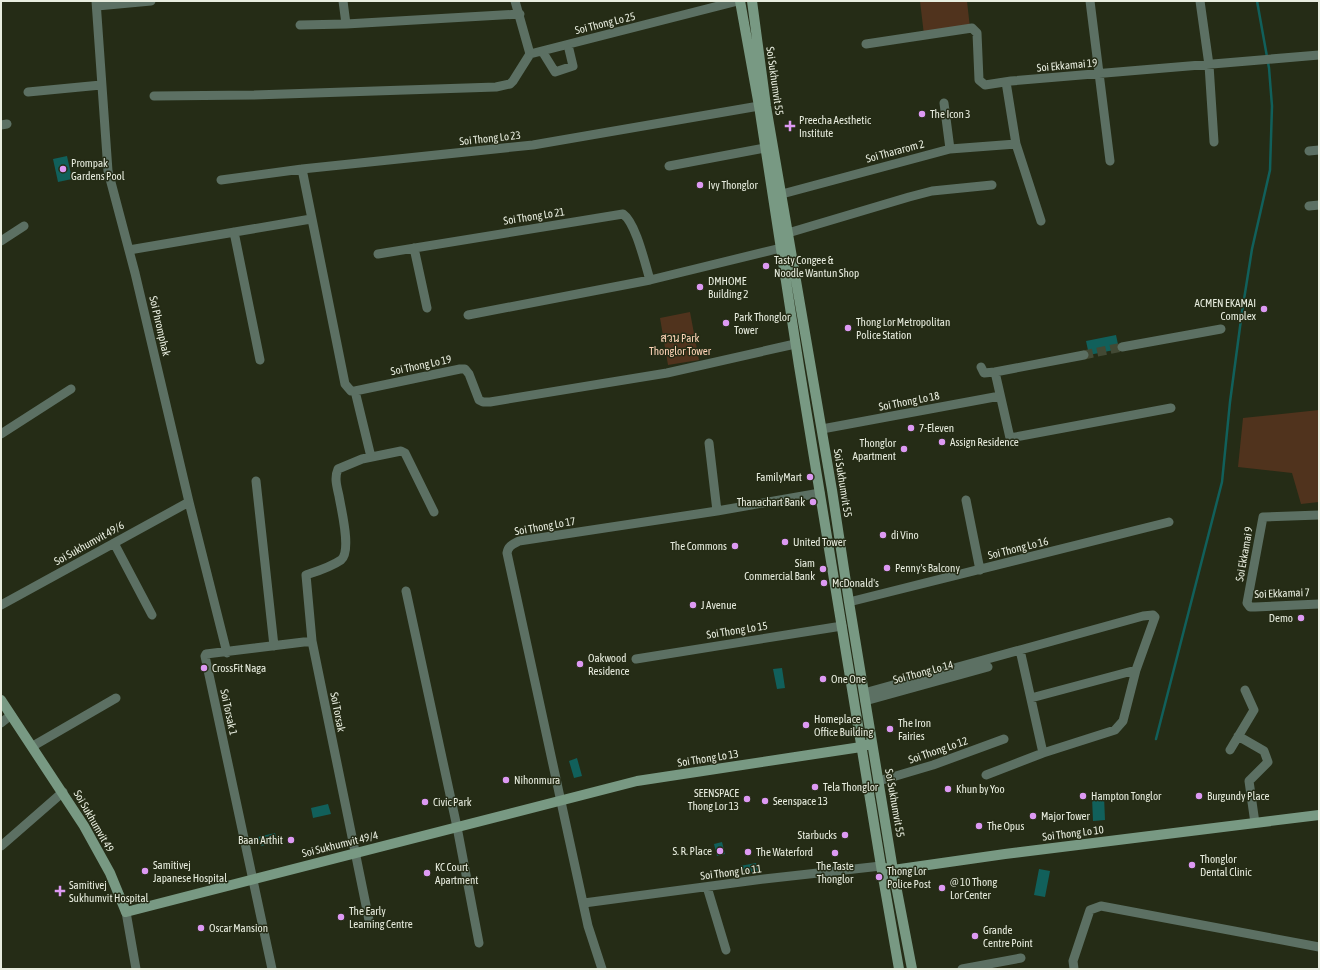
<svg xmlns="http://www.w3.org/2000/svg" width="1320" height="970" font-family="'Asap Condensed',Sarabun,sans-serif">
  <rect width="100%" height="100%" fill="#252c16"/>
  <!-- green -->
  <path fill="#50331d" d="M920,1H967L970,28L924,35Z
    M690,312L699,360L668,365L660,318Z
    M1319,410V502L1301,504L1292,473L1238,467L1243,418Z"/>
  <!-- water -->
  <path fill="#11605b" d="M67,156L72,179L58,182L53,159Z
    M1116,335L1119,349L1089,355L1086,341Z
    M782,668L785,688L777,689L773,669Z
    M577,758L582,776L574,778L569,761Z
    M1104,796L1105,820L1093,821L1092,797Z
    M328,804L331,814L313,818L311,808Z
    M275,833L277,842L261,846L258,837Z
    M722,842L725,854L717,856L714,844Z
    M756,863L759,872L742,876L740,866Z
    M1039,869L1050,871L1045,897L1034,895Z"/>
  <g fill="none" stroke-linecap="round" stroke-linejoin="round">
    <!-- stream -->
    <path stroke="#11605b" stroke-width="2.5" d="M1156,739L1222,482L1230,402L1242,312L1252,249L1270,170L1272,106L1269,68L1257,1"/>
    <!-- street-tunnel -->
    <path stroke="#424934" stroke-width="9" stroke-dasharray="9 4.5" stroke-linecap="butt" d="M1084,355L1122,347"/>
    <!-- street -->
    <path stroke="#5c7063" stroke-width="9" d="M96,1L108,171L135,273L189,502L227,653
      M343,1L346,24
      M515,1L530,54
      M1090,1L1110,161
      M1200,1L1209,65L1214,142
      M97,6L151,1
      M300,25L346,24L520,14
      M866,44L972,28L977,33L979,80L985,85L1011,81L1319,55
      M542,51L555,72L573,66L568,45
      M530,54L738,1
      M1006,82L1016,144L1041,221
      M28,92L101,85
      M154,96L254,95L496,87L510,84L513,81L530,54
      M944,103L950,149
      M1,125L7,124
      M1309,151L1319,150
      M669,166L765,148
      M302,169L345,384L351,391H355L460,369H465L469,374L479,400L483,402H490L667,373L795,344
      M221,180L302,169L533,145L759,106
      M782,194L950,149L1016,144
      M1309,206L1319,205
      M234,232L260,360
      M788,233L909,197L932,191L992,185
      M1,241L24,226
      M414,248L427,308
      M129,250L311,219
      M378,254L623,214C636,223 645,264 650,280
      M468,315L650,280L781,248
      M1122,347L1221,329
      M1084,355L995,372L1010,438L1171,408
      M981,367L984,373L995,372
      M355,391L371,457
      M822,429L1000,396
      M1,434L71,389
      M709,443L717,511
      M256,481L274,646
      M966,500L980,570
      M1319,515L1263,517L1247,603L1250,607H1255L1319,604
      M114,543L152,615
      M406,591L457,827L479,943
      M849,602L1169,522
      M1,605L189,502
      M1020,650L1043,753
      M636,659L842,626
      M864,693L1143,616L1153,615L1155,617L1136,670L1123,721L1115,730L1043,753L986,775
      M1031,698L1136,670
      M865,701L988,667
      M1,723L11,715
      M1238,736L1264,751L1268,762L1249,781L1255,823
      M33,746L116,698
      M1230,750L1254,710L1245,690
      M879,781L933,765L1004,739
      M1,846L63,792
      M707,887L726,950
      M584,903L764,879L881,866
      M126,912L136,969
      M369,920L312,641L306,575C318,571 331,567 341,560C352,551 341,509 339,496C337,487 334,478 338,469L362,459L401,451L405,453L434,512
      M272,969L205,656L206,654L312,641
      M602,969L588,926L507,553C508,546 513,544 519,541L717,511L820,493
      M962,969L1021,958
      M1074,969L1073,961L1090,910L1101,906L1319,947"/>
    <!-- secondary -->
    <path stroke="#789983" stroke-width="10" d="M740,1L759,106L799,366L881,866L899,969
      M752,1L766,106L832,490L849,602L893,870L912,969
      M1,700L84,826L110,873L126,912L637,781L861,747L872,743
      M887,868L893,870L1005,854L1319,815"/>
  </g>
  <!-- markers -->
  <g fill="#dd99f3" stroke="#252c16" stroke-width="1.5">
    <circle cx="922" cy="114" r="4"/>
    <path d="M788 120h4v4h4v4h-4v4h-4v-4h-4v-4h4z"/>
    <circle cx="63" cy="169" r="4"/>
    <circle cx="700" cy="185" r="4"/>
    <circle cx="766" cy="266" r="4"/>
    <circle cx="700" cy="287" r="4"/>
    <circle cx="1264" cy="309" r="4"/>
    <circle cx="726" cy="323" r="4"/>
    <circle cx="848" cy="328" r="4"/>
    <circle cx="911" cy="428" r="4"/>
    <circle cx="942" cy="442" r="4"/>
    <circle cx="904" cy="449" r="4"/>
    <circle cx="810" cy="477" r="4"/>
    <circle cx="813" cy="502" r="4"/>
    <circle cx="883" cy="535" r="4"/>
    <circle cx="785" cy="542" r="4"/>
    <circle cx="735" cy="546" r="4"/>
    <circle cx="887" cy="568" r="4"/>
    <circle cx="823" cy="569" r="4"/>
    <circle cx="824" cy="583" r="4"/>
    <circle cx="693" cy="605" r="4"/>
    <circle cx="1301" cy="618" r="4"/>
    <circle cx="580" cy="664" r="4"/>
    <circle cx="204" cy="668" r="4"/>
    <circle cx="823" cy="679" r="4"/>
    <circle cx="806" cy="725" r="4"/>
    <circle cx="890" cy="729" r="4"/>
    <circle cx="506" cy="780" r="4"/>
    <circle cx="815" cy="787" r="4"/>
    <circle cx="948" cy="789" r="4"/>
    <circle cx="1083" cy="796" r="4"/>
    <circle cx="1199" cy="796" r="4"/>
    <circle cx="747" cy="799" r="4"/>
    <circle cx="765" cy="801" r="4"/>
    <circle cx="425" cy="802" r="4"/>
    <circle cx="1033" cy="816" r="4"/>
    <circle cx="979" cy="826" r="4"/>
    <circle cx="845" cy="835" r="4"/>
    <circle cx="291" cy="840" r="4"/>
    <circle cx="720" cy="851" r="4"/>
    <circle cx="748" cy="852" r="4"/>
    <circle cx="835" cy="853" r="4"/>
    <circle cx="1192" cy="865" r="4"/>
    <circle cx="145" cy="871" r="4"/>
    <circle cx="427" cy="873" r="4"/>
    <circle cx="879" cy="877" r="4"/>
    <circle cx="942" cy="888" r="4"/>
    <path d="M58 885h4v4h4v4h-4v4h-4v-4h-4v-4h4z"/>
    <circle cx="341" cy="917" r="4"/>
    <circle cx="201" cy="928" r="4"/>
    <circle cx="975" cy="936" r="4"/>
  </g>
  <g text-anchor="middle" dominant-baseline="central" stroke-width="3" stroke-linejoin="round" paint-order="stroke">
    <!-- street labels -->
    <g font-size="11" fill="#e8eddf" stroke="#252c16">
      <text transform="translate(605 23) rotate(-14)">Soi Thong Lo 25</text>
      <text transform="translate(1067 65) rotate(-5)">Soi Ekkamai 19</text>
      <text transform="translate(775 81) rotate(82)">Soi Sukhumvit 55</text>
      <text transform="translate(490 138) rotate(-6)">Soi Thong Lo 23</text>
      <text transform="translate(895 151) rotate(-15)">Soi Thararom 2</text>
      <text transform="translate(534 216) rotate(-9)">Soi Thong Lo 21</text>
      <text transform="translate(160 326) rotate(77)">Soi Phromphak</text>
      <text transform="translate(421 365) rotate(-12)">Soi Thong Lo 19</text>
      <text transform="translate(909 401) rotate(-11)">Soi Thong Lo 18</text>
      <text transform="translate(843 483) rotate(81)">Soi Sukhumvit 55</text>
      <text transform="translate(545 526) rotate(-10)">Soi Thong Lo 17</text>
      <text transform="translate(89 543) rotate(-29)">Soi Sukhumvit 49/6</text>
      <text transform="translate(1018 548) rotate(-14)">Soi Thong Lo 16</text>
      <text transform="translate(1244 554) rotate(-80)">Soi Ekkamai 9</text>
      <text transform="translate(1282 593) rotate(-2)">Soi Ekkamai 7</text>
      <text transform="translate(737 630) rotate(-9)">Soi Thong Lo 15</text>
      <text transform="translate(923 672) rotate(-15)">Soi Thong Lo 14</text>
      <text transform="translate(229 712) rotate(78)">Soi Torsak 1</text>
      <text transform="translate(338 712) rotate(79)">Soi Torsak</text>
      <text transform="translate(938 750) rotate(-19)">Soi Thong Lo 12</text>
      <text transform="translate(708 758) rotate(-9)">Soi Thong Lo 13</text>
      <text transform="translate(895 803) rotate(80)">Soi Sukhumvit 55</text>
      <text transform="translate(94 821) rotate(60)">Soi Sukhumvit 49</text>
      <text transform="translate(1073 833) rotate(-7)">Soi Thong Lo 10</text>
      <text transform="translate(340 844) rotate(-14)">Soi Sukhumvit 49/4</text>
      <text transform="translate(731 872) rotate(-7)">Soi Thong Lo 11</text>
    </g>
    <!-- poi labels -->
    <g font-size="11" fill="#e8eddf" stroke="#252c16" text-anchor="start">
      <text x="930" y="114">The Icon 3</text>
      <text x="799" y="120">Preecha Aesthetic<tspan x="799" dy="13">Institute</tspan></text>
      <text x="71" y="163">Prompak<tspan x="71" dy="13">Gardens Pool</tspan></text>
      <text x="708" y="185">Ivy Thonglor</text>
      <text x="774" y="260">Tasty Congee &amp;<tspan x="774" dy="13">Noodle Wantun Shop</tspan></text>
      <text x="708" y="281">DMHOME<tspan x="708" dy="13">Building 2</tspan></text>
      <text x="1256" y="303" text-anchor="end">ACMEN EKAMAI<tspan x="1256" dy="13">Complex</tspan></text>
      <text x="734" y="317">Park Thonglor<tspan x="734" dy="13">Tower</tspan></text>
      <text x="856" y="322">Thong Lor Metropolitan<tspan x="856" dy="13">Police Station</tspan></text>
      <text x="919" y="428">7-Eleven</text>
      <text x="950" y="442">Assign Residence</text>
      <text x="896" y="443" text-anchor="end">Thonglor<tspan x="896" dy="13">Apartment</tspan></text>
      <text x="802" y="477" text-anchor="end">FamilyMart</text>
      <text x="805" y="502" text-anchor="end">Thanachart Bank</text>
      <text x="891" y="535">di Vino</text>
      <text x="793" y="542">United Tower</text>
      <text x="727" y="546" text-anchor="end">The Commons</text>
      <text x="815" y="563" text-anchor="end">Siam<tspan x="815" dy="13">Commercial Bank</tspan></text>
      <text x="895" y="568">Penny's Balcony</text>
      <text x="832" y="583">McDonald's</text>
      <text x="701" y="605">J Avenue</text>
      <text x="1293" y="618" text-anchor="end">Demo</text>
      <text x="588" y="658">Oakwood<tspan x="588" dy="13">Residence</tspan></text>
      <text x="212" y="668">CrossFit Naga</text>
      <text x="831" y="679">One One</text>
      <text x="814" y="719">Homeplace<tspan x="814" dy="13">Office Building</tspan></text>
      <text x="898" y="723">The Iron<tspan x="898" dy="13">Fairies</tspan></text>
      <text x="514" y="780">Nihonmura</text>
      <text x="823" y="787">Tela Thonglor</text>
      <text x="956" y="789">Khun by Yoo</text>
      <text x="739" y="793" text-anchor="end">SEENSPACE<tspan x="739" dy="13">Thong Lor 13</tspan></text>
      <text x="1091" y="796">Hampton Tonglor</text>
      <text x="1207" y="796">Burgundy Place</text>
      <text x="773" y="801">Seenspace 13</text>
      <text x="433" y="802">Civic Park</text>
      <text x="1041" y="816">Major Tower</text>
      <text x="987" y="826">The Opus</text>
      <text x="837" y="835" text-anchor="end">Starbucks</text>
      <text x="283" y="840" text-anchor="end">Baan Arthit</text>
      <text x="712" y="851" text-anchor="end">S. R. Place</text>
      <text x="756" y="852">The Waterford</text>
      <text x="1200" y="859">Thonglor<tspan x="1200" dy="13">Dental Clinic</tspan></text>
      <text x="153" y="865">Samitivej<tspan x="153" dy="13">Japanese Hospital</tspan></text>
      <text x="835" y="866" text-anchor="middle">The Taste<tspan x="835" dy="13">Thonglor</tspan></text>
      <text x="435" y="867">KC Court<tspan x="435" dy="13">Apartment</tspan></text>
      <text x="887" y="871">Thong Lor<tspan x="887" dy="13">Police Post</tspan></text>
      <text x="950" y="882">@ 10 Thong<tspan x="950" dy="13">Lor Center</tspan></text>
      <text x="69" y="885">Samitivej<tspan x="69" dy="13">Sukhumvit Hospital</tspan></text>
      <text x="349" y="911">The Early<tspan x="349" dy="13">Learning Centre</tspan></text>
      <text x="209" y="928">Oscar Mansion</text>
      <text x="983" y="930">Grande<tspan x="983" dy="13">Centre Point</tspan></text>
    </g>
    <!-- park labels -->
    <g font-size="11" fill="#ffd5b8" stroke="#252c16">
      <text x="680" y="338">สวน Park<tspan x="680" dy="13">Thonglor Tower</tspan></text>
    </g>
  </g>
  <!-- border -->
  <rect width="1320" height="970" fill="none" stroke="#e8eddf" stroke-width="4"/>
</svg>
